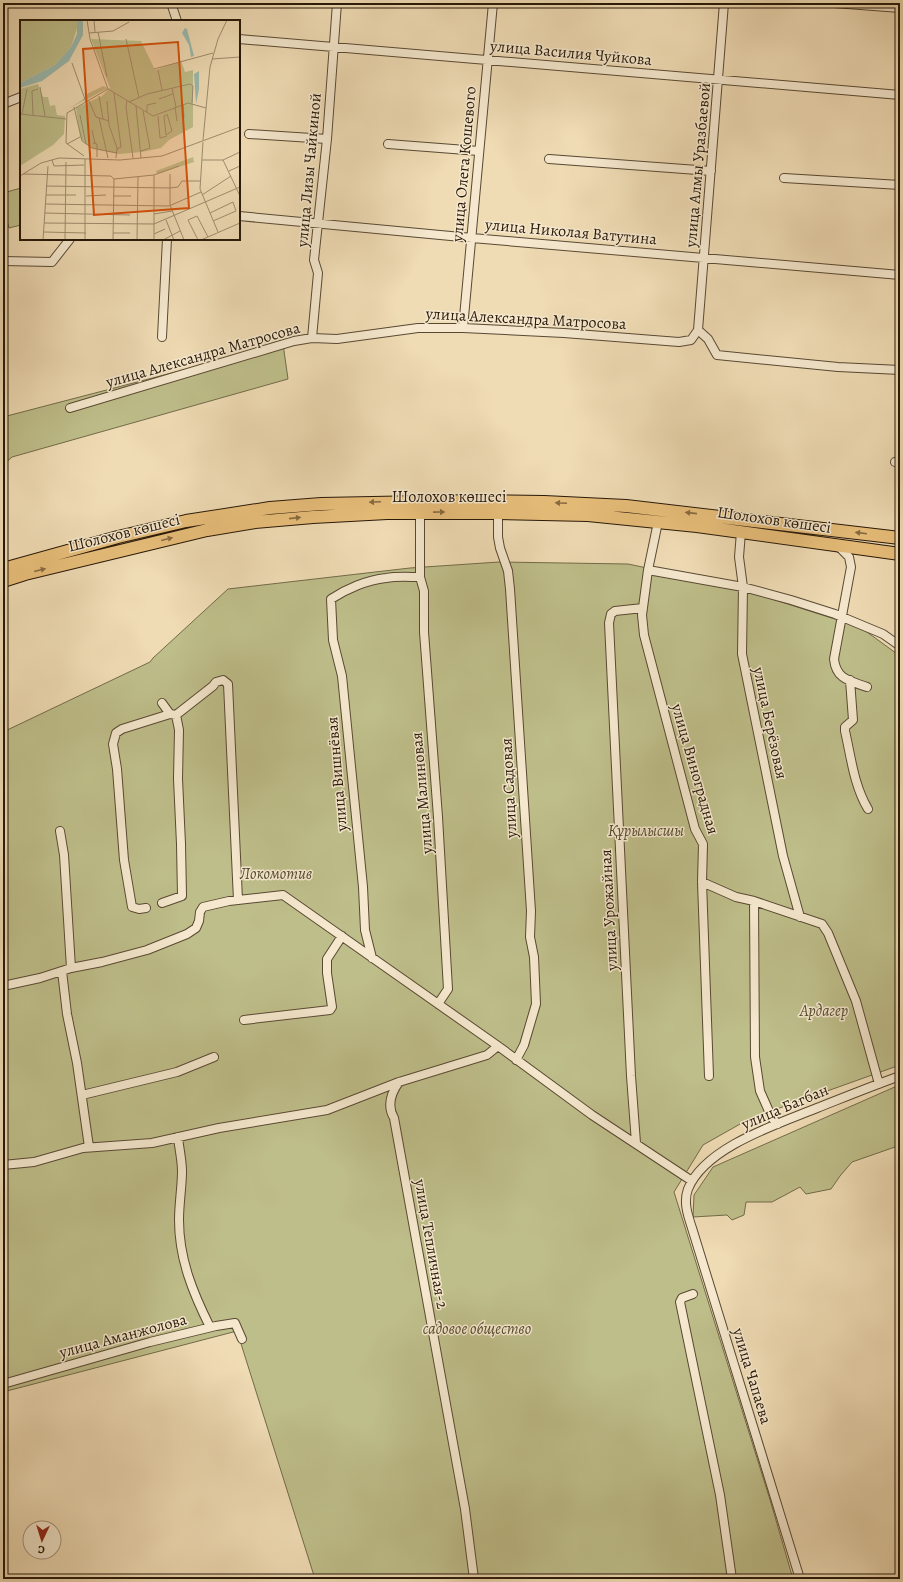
<svg xmlns="http://www.w3.org/2000/svg" width="903" height="1582" font-family="Alegreya,serif">
  <rect width="100%" height="100%" fill="#efdbb4"/>
  <filter id="stains"><feTurbulence type="fractalNoise" baseFrequency=".005" numOctaves="4"/><feColorMatrix values="0 0 0 0 .2 0 0 0 0 .09 0 0 0 0 .02 0 0 0 .5 -.17"/></filter>
  <radialGradient id="worn" r=".72"><stop offset=".6" stop-color="#630" stop-opacity="0"/><stop offset="1" stop-color="#630" stop-opacity=".3"/></radialGradient>
  <!-- green -->
  <path fill="#bebe8a" stroke="#726b49" d="M21,188V225L9,228L3,206V193Z
    M283,344L288,379L12,457L3,465V417Z
    M499,562L628,564L728,585L860,627L900,656V1065L749,1119L703,1145L674,1192L771,1503L793,1579H315L237,1331L3,1392V732L150,662L153,658L228,589L410,568Z
    M897,1086L900,1088V1155L895,1147L852,1162L840,1176L831,1189L806,1194L800,1187L772,1202H746L744,1215L732,1220L727,1215L693,1217L694,1195L713,1167Z"/>
  <g fill="none" stroke-linecap="round" stroke-linejoin="round">
    <!-- minor casing -->
    <g stroke="#594933" stroke-width="10">
      <path id="minor" d="M171,3L177,21
        M834,3L900,8
        M239,39L900,95
        M3,104L21,97
        M249,134L327,139
        M388,144L479,151
        M549,159L711,171
        M784,178L900,185
        M239,216L472,238L900,275
        M3,261L52,262L70,239
        M463,328L493,3
        M698,330L724,3
        M698,330L708,339L717,355L838,367L900,370
        M162,337L167,239
        M312,338L318,273L314,260L327,139L337,3
        M70,408L294,341L312,338L337,339L418,328H463L564,333L679,342L691,340L698,330
        M895,462H900
        M420,513V577L424,591V632L438,817L448,989L438,1004
        M498,513V537L500,548L508,571L510,589L531,911L530,937L534,957L536,1004L524,1045L516,1060
        M658,522L648,570L642,615L644,635L695,829L703,844L702,882L709,1076
        M741,532L739,557L743,587L742,654L783,856L800,917
        M837,545L849,557L851,567L834,659C836,680 851,681 867,687
        M648,570L743,587L791,600L835,614L883,634L900,646
        M850,680L853,720L845,727V731C851,757 854,786 868,809
        M162,703L170,714L176,715L213,686L216,682L223,680L228,684L238,900
        M60,831L64,855L71,968
        M702,882L736,897L754,901L822,924L828,933L856,1001L879,1084
        M754,901L755,1057L760,1091L772,1118L778,1124
        M162,903L182,896L181,844L178,779L179,730L176,715
        M146,908L139,909L132,907L124,860L117,769L113,744L116,733L122,729L170,714
        M372,958L365,930L363,887L342,676L333,640L331,599C346,589 367,580 386,578C397,576 409,577 420,577
        M62,971L67,1014L77,1063L89,1147
        M3,986L40,978L71,968L102,962L147,950L187,934L196,928L199,921L200,912L203,907L229,901L283,895L498,1046L592,1115L692,1181
        M244,1020L330,1010L332,1007L327,973V959L342,936
        M399,1082C391,1093 387,1106 394,1118L465,1509L474,1579
        M82,1095L177,1072L214,1057
        M178,1137C179,1148 182,1160 182,1171C182,1187 179,1203 179,1220C179,1259 193,1293 210,1327
        M636,1143L631,1076L609,623L611,614L615,611L643,608
        M3,1165L34,1162L83,1148L152,1143L219,1128L327,1110L399,1082L487,1055L498,1046
        M693,1294L682,1298L680,1302L720,1495L732,1579
        M3,1384L150,1342L216,1326L235,1323L242,1339
        M800,1579L692,1228C688,1216 683,1202 688,1189C705,1147 778,1124 817,1108C845,1097 872,1086 900,1076"/>
    </g>
    <!-- highway casing -->
    <g stroke="#271808" stroke-width="14">
      <path id="highway" d="M3,569L118,537L186,521L270,508L321,504L475,501L544,502L626,506L900,538
        M3,581L25,574L207,530L255,522L313,517L387,513H496L588,515L697,526L900,554"/>
    </g>
    <!-- minor -->
    <use href="#minor" stroke="#f5e8ce" stroke-width="8"/>
    <!-- highway -->
    <use href="#highway" stroke="#e8be7a" stroke-width="12"/>
  </g>
  <!-- one-way arrows -->
  <defs><path id="oneway-solid" d="M-6-.8H1V-3.2L6.5 0L1 3.2V.8H-6Z"/></defs>
  <g fill="#886b41">
    <use href="#oneway-solid" transform="translate(375 502) rotate(178)"/>
    <use href="#oneway-solid" transform="translate(561 503) rotate(-177)"/>
    <use href="#oneway-solid" transform="translate(439 512) rotate(-1)"/>
    <use href="#oneway-solid" transform="translate(691 513) rotate(-174)"/>
    <use href="#oneway-solid" transform="translate(295 518) rotate(-6)"/>
    <use href="#oneway-solid" transform="translate(861 533) rotate(-173)"/>
    <use href="#oneway-solid" transform="translate(167 539) rotate(-14)"/>
    <use href="#oneway-solid" transform="translate(40 570) rotate(-14)"/>
  </g>
  <g text-anchor="middle" dominant-baseline="central" stroke-width="3" stroke-linejoin="round" paint-order="stroke">
    <!-- street labels -->
    <g font-size="16" fill="#271808" stroke="#f5e8ce">
      <text transform="translate(571 53) rotate(5)">улица Василия Чуйкова</text>
      <text transform="translate(464 164) rotate(-85)">улица Олега Кошевого</text>
      <text transform="translate(698 165) rotate(-85)">улица Алмы Уразбаевой</text>
      <text transform="translate(309 170) rotate(-85)">улица Лизы Чайкиной</text>
      <text transform="translate(571 232) rotate(5)">улица Николая Ватутина</text>
      <text transform="translate(526 319) rotate(3)">улица Александра Матросова</text>
      <text transform="translate(203 355) rotate(-16)">улица Александра Матросова</text>
      <text x="449" y="497">Шолохов көшесі</text>
      <text transform="translate(774 520) rotate(8)">Шолохов көшесі</text>
      <text transform="translate(124 533) rotate(-14)">Шолохов көшесі</text>
      <text transform="translate(770 723) rotate(78)">улица Берёзовая</text>
      <text transform="translate(695 769) rotate(74)">улица Виноградная</text>
      <text transform="translate(337 774) rotate(-95)">улица Вишнёвая</text>
      <text transform="translate(509 788) rotate(-93)">улица Садовая</text>
      <text transform="translate(422 793) rotate(-95)">улица Малиновая</text>
      <text transform="translate(609 910) rotate(-93)">улица Урожайная</text>
      <text transform="translate(785 1107) rotate(-23)">улица Багбан</text>
      <text transform="translate(431 1244) rotate(80)">улица Тепличная-2</text>
      <text transform="translate(123 1336) rotate(-15)">улица Аманжолова</text>
      <text transform="translate(752 1376) rotate(73)">улица Чапаева</text>
    </g>
    <!-- park labels -->
    <g font-size="16" font-style="italic" fill="#544a2f" stroke="#f5e8ce">
      <text x="646" y="831">Құрылысшы</text>
      <text x="276" y="874">Локомотив</text>
      <text x="824" y="1011">Ардагер</text>
      <text x="477" y="1329">садовое общество</text>
    </g>
  </g>
  <!-- overview -->
  <g transform="translate(20 20)">
    <rect width="220" height="220" fill="#efdbb4"/>
    <path d="M0,0H57L58,5L51,27L35,45L0,63ZM71,19L121,21L135,50L161,41L165,52L173,50V107L149,120L141,128L122,132L99,134L74,129L66,124L60,117L56,88L82,76L90,68ZM18,64L23,77H28L30,86L35,85L37,95L45,96L44,114L33,125L0,146V69ZM83,66L88,68L48,89L61,81L66,76L64,73L67,74ZM173,137L174,142L137,154L136,151Z" fill="#bebe8a"/>
    <path d="M57,0H63V15L49,41L22,61L0,68V63L35,45L51,27L57,14ZM165,8L167,9L174,36L171,37L169,25L162,13ZM179,51V69L176,84L174,54Z" fill="#9abbb0"/>
    <path fill="none" stroke="#9f8d6f" stroke-width="1" d="M67,0L70,19L88,69M74,0L75,12M78,12L87,57M69,13L93,11L109,2M106,19L119,78M192,39L220,37M52,43L66,82M134,49L193,33M138,50L142,70M20,67L25,96M152,68L156,87M88,69L133,96L168,83L186,88M94,73L101,127L97,129M79,76L83,99M139,79L153,74M69,81L76,97L89,101M87,81L89,105L97,128L96,138M107,81L106,87L113,138M109,82L127,74L170,64L173,66L172,83M163,84L164,98M116,86L121,138M54,87L62,121L72,128L97,133M155,87L157,101M127,92V85L136,83M0,94L46,99M2,94L7,69M13,95L12,71L18,69M60,95L66,124M138,96L140,118L147,116M79,98L88,138M72,110L75,123M146,115L152,111L147,94M146,115L144,96L146,95M183,120L190,47L198,19L207,0M183,122L180,169L198,212M73,123L77,124V137M47,124L60,117M121,131L130,128L123,91M64,136L46,123L47,93L88,69M65,139V220M32,140L34,146L64,145M182,140H203L220,132M203,140L220,176M209,151L220,146M3,154L91,156L94,159L134,155L159,146M150,154V185L164,220M0,156L21,143L39,138L100,140L142,136L220,107M26,166L150,168L158,167L162,161H180M26,175H56M182,175L211,156M66,176L86,175M93,176H111M25,184L149,186L181,172M25,193L66,194M190,193L213,182L216,191L193,201M66,194L110,195M134,194L152,191M146,200L154,220M24,203L134,204L220,167M24,212L66,213M93,213H110M134,214L145,209M23,220L28,146M45,220L46,142M93,220L94,159M117,220L118,157M134,220V155M143,220L160,211M178,220L168,200L177,196L188,217M181,220L220,203"/>
    <path fill="#d5520c" fill-opacity="0.15" stroke="#d5520c" stroke-width="2" d="M158,22L169,188L74,195L63,29Z"/>
    <rect width="220" height="220" fill="none" stroke="#271808" stroke-width="2"/>
  </g>
  <!-- margin -->
  <rect width="903" height="1582" fill="none" stroke="#efdbb4" stroke-width="16"/>
  <rect x="4" y="4" width="895" height="1574" fill="none" stroke="#271808" stroke-width="2"/>
  <rect x="8" y="8" width="887" height="1566" fill="none" stroke="#271808"/>
  <!-- north arrow -->
  <g transform="translate(42 1540) rotate(184)"><circle r="19" fill="#f5e8ce" stroke="#a3957f"/>
  <path d="M0-3L7 15L0 10L-7 15Z" fill="#8f2418"/>
  <text y="-6" font-size="11" font-weight="bold" text-anchor="middle" fill="#271808">С</text>
  </g>
  <rect width="100%" height="100%" filter="url(#stains)"/>
  <rect width="100%" height="100%" fill="url(#worn)"/>
</svg>
